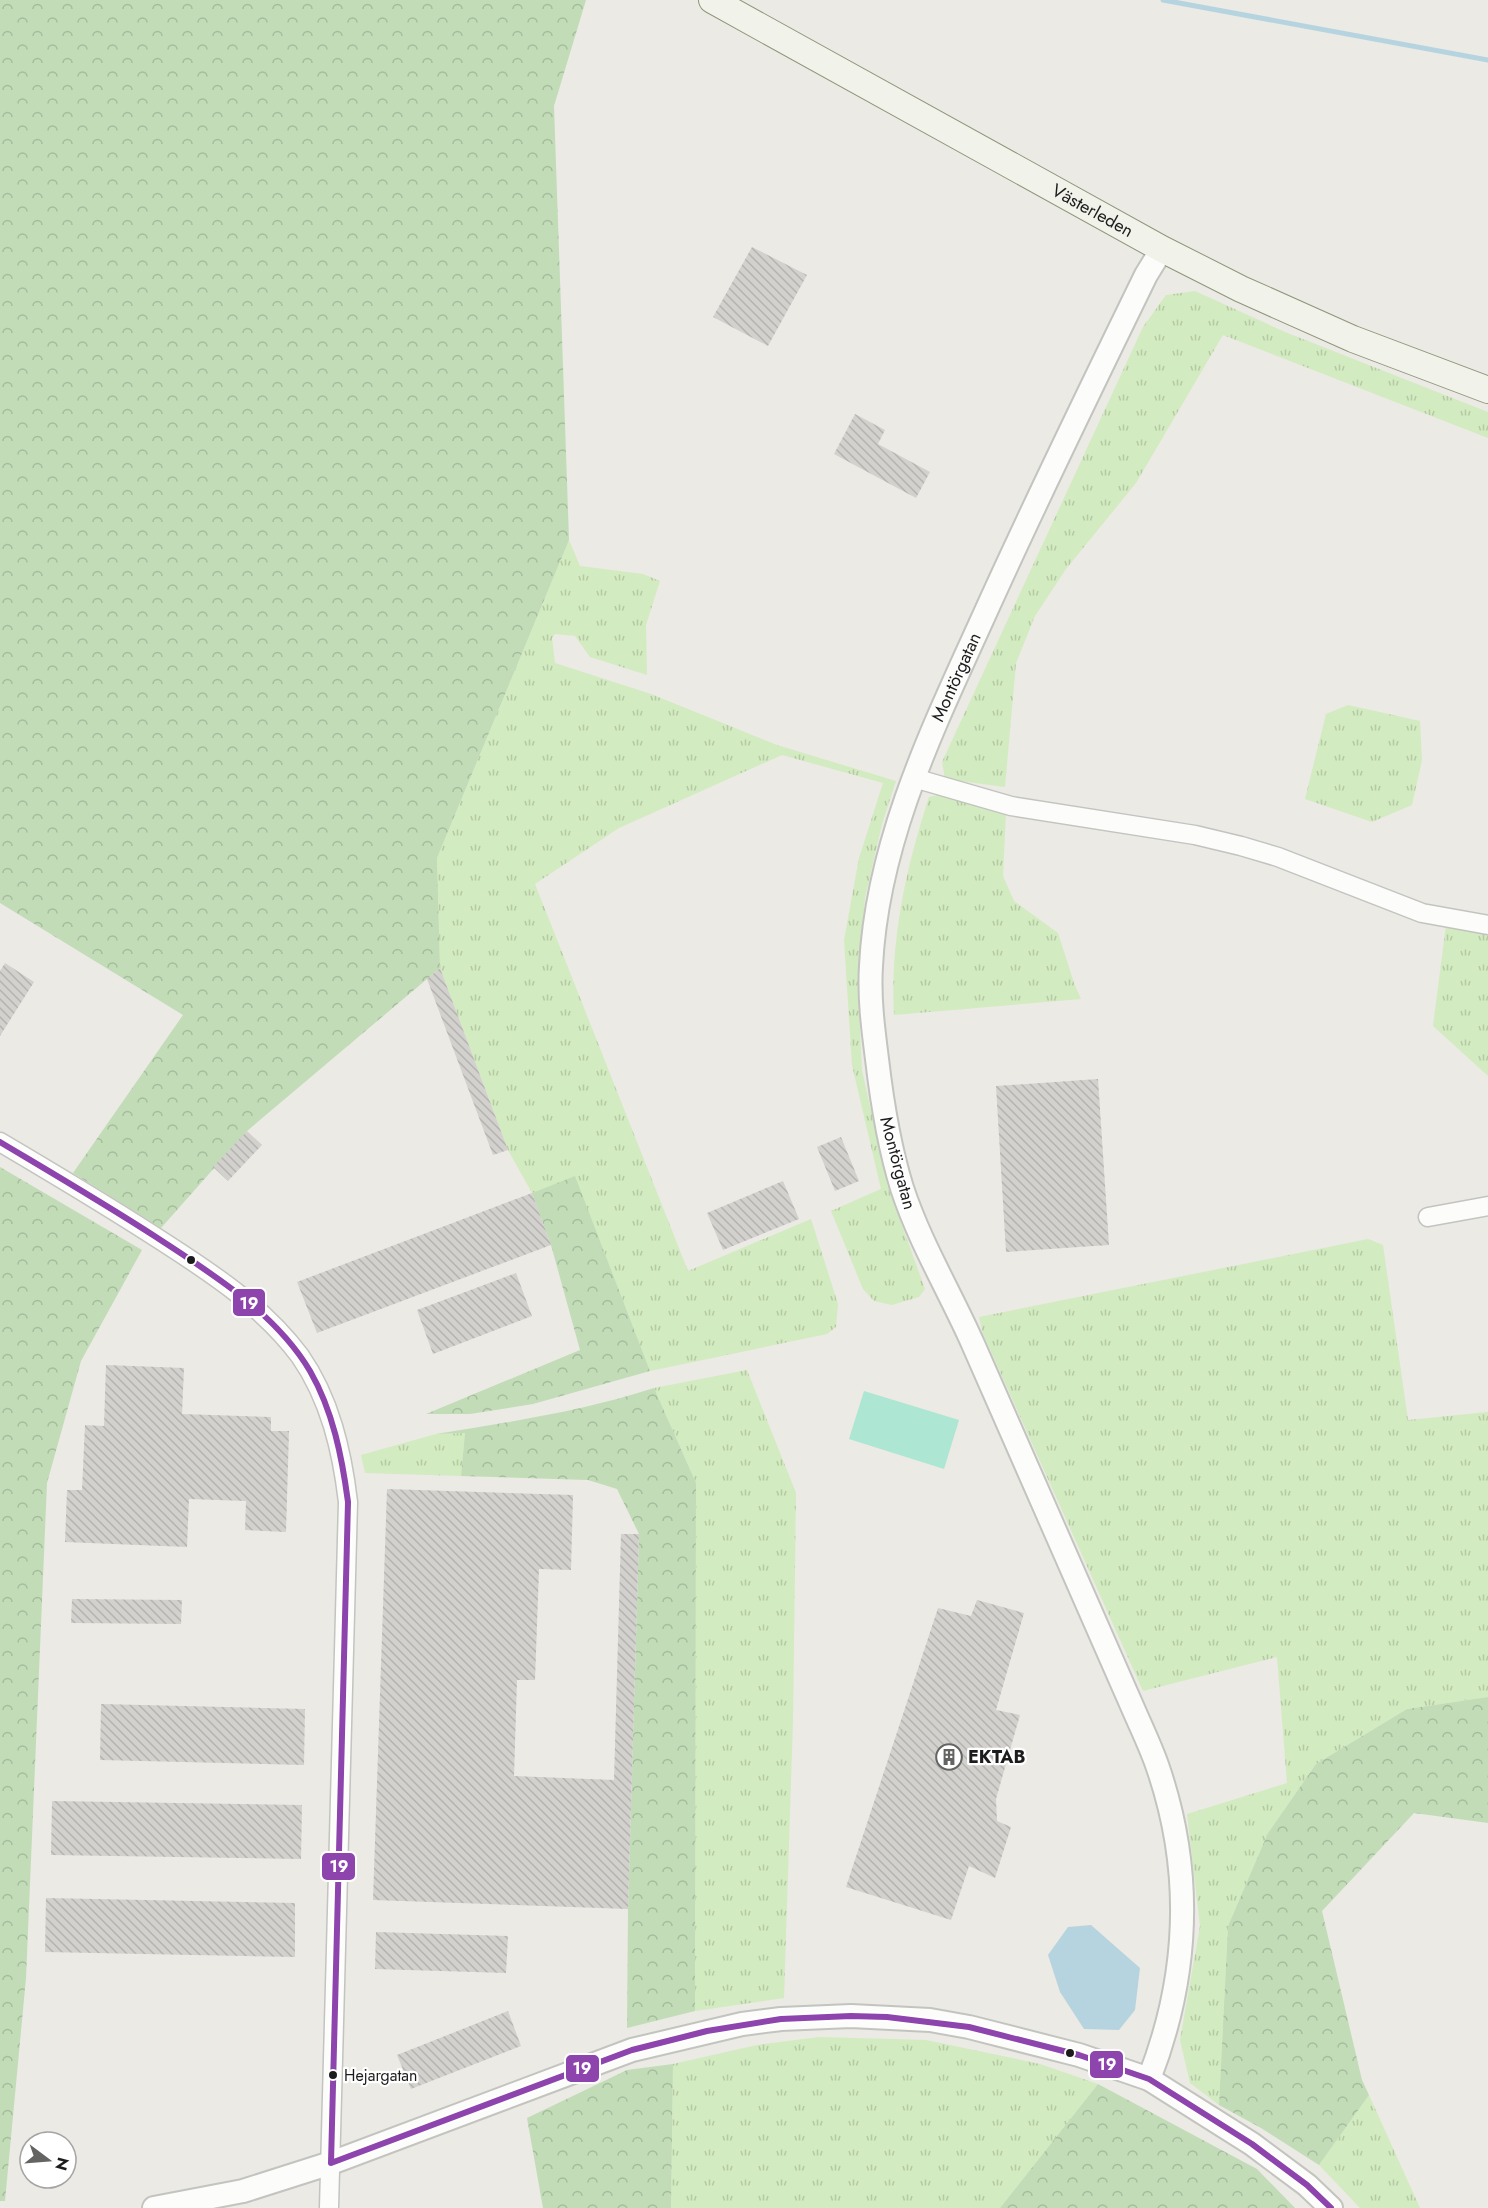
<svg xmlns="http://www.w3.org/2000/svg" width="1488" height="2208" font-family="Jost,sans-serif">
  <defs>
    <pattern id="grass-tufts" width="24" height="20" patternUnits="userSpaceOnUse" patternTransform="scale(1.5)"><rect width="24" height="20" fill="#d3ebc0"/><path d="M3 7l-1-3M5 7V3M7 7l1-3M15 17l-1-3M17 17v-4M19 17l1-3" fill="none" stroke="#b5c9a4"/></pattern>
    <pattern id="forest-crowns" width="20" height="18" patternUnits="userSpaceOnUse" patternTransform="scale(1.5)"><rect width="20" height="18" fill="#c1dcb7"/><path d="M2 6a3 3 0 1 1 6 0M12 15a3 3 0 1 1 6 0" fill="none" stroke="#a5bc9d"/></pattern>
    <pattern id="building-back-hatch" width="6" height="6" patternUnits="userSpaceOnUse" patternTransform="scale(1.5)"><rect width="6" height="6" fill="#d3d1cd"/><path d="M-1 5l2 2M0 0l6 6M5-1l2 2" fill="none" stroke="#b5b3af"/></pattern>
  </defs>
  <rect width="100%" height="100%" fill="#ebeae4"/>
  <!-- grass -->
  <path fill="url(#grass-tufts)" d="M1195,291L1285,332L1488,412V438L1223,335L1136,483L1066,569L1035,616L1016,663L1005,787L945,779L942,762L1143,327L1166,295Z
    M569,540L580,566L643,574L660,581L646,625L647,675L590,657L575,636L555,634L552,638L555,663L651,694L777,745L896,781L882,824L865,898L858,991L862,1070L887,1184L925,1289L919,1297L892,1305L874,1301L863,1289L831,1211L881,1189L852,1065L844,940L859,858L883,783L782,755L619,828L535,884L688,1271L811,1219L838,1304L836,1327L827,1334L650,1371L575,1177L532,1193L508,1150L440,968L437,858Z
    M1348,705L1420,721L1422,760L1412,805L1372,822L1305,799L1326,714Z
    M942,794L1006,813L1003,876L1014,901L1058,933L1074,983L1081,999L894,1015C890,940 906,868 929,797Z
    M1446,925L1488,932V1076L1433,1026Z
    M1368,1239L1383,1245L1408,1420L1488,1412V1697L1407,1709L1316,1764L1268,1833L1228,1926L1219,2105L1190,2083L1180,2040L1200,1926L1187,1814L1287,1783L1277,1657L1143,1691L983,1334L979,1317Z
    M747,1370L796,1493L793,1720L784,1998L695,2011L696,1483L654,1388Z
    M465,1433L461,1476L365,1473L361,1455L436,1434Z
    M819,2037L926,2040L1040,2064L1098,2084L1000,2208H671L673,2064L757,2045Z
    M1369,2095L1420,2208H1360L1319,2165Z"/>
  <!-- forest -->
  <path fill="url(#forest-crowns)" d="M0,0H586L554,106L569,540L437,858L440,968L247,1131L161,1228L73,1173L183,1015L0,903Z
    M0,1167L142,1250L81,1361L47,1483L26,1978L5,2201H0Z
    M575,1176L650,1371L533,1404L470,1414H426L580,1350L551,1245L532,1193Z
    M654,1388L696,1483L695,2011L627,2028L628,1909L639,1534L617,1489L588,1480L461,1476L465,1433L436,1434C510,1422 583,1411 654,1388Z
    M1488,1697V1823L1414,1813L1322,1911L1362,2080L1369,2095L1319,2165L1261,2128L1219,2105L1228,1926L1268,1833L1316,1764L1407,1709Z
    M673,2064L671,2208H543L527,2118L627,2070Z
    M1098,2084L1257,2169L1295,2208H1000Z"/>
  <!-- pitch -->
  <path fill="#ade6d3" d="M864,1391L959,1420L944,1469L849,1439Z"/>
  <!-- water -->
  <path fill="#b6d4e0" d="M1091,1925L1140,1968L1135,2010L1119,2030L1084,2029L1060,1992L1048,1955L1068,1927Z"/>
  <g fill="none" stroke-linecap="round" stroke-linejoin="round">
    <!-- stream -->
    <path stroke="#b6d4e0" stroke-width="5" d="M1163,0L1488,60"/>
  </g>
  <!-- building -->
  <path fill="url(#building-back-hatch)" d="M752,247L807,275L768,346L713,317Z
    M855,414L885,430L878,444L930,472L916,498L834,454Z
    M5,963L34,982L0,1036V971Z
    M440,968L508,1150L493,1155L427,979Z
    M1098,1079L1109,1245L1006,1252L996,1086Z
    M247,1131L262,1145L228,1181L213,1167Z
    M841,1137L859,1181L835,1191L817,1147Z
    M783,1181L799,1219L723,1250L707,1213Z
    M532,1193L551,1245L317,1333L297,1282Z
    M516,1273L532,1316L433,1354L417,1310Z
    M106,1365L184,1368L182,1414L271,1417V1431H289L286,1532L245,1530L246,1501L189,1499L187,1547L65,1542L67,1490H82L85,1425L104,1426Z
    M387,1489L573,1495L571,1570L539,1569L535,1680H517L514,1776L614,1780L621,1534H639L628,1909L373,1900Z
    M72,1599L182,1600L181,1624L71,1623Z
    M977,1600L1024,1613L996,1710L1020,1715L996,1799L997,1821L1011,1827L995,1878L969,1866L951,1920L846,1887L938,1608L971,1616Z
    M101,1704L305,1709L304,1765L100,1760Z
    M52,1801L302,1805L301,1859L51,1855Z
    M46,1898L295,1903V1957L45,1952Z
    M376,1932L508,1936L506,1973L375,1969Z
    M508,2011L521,2046L411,2089L397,2055Z"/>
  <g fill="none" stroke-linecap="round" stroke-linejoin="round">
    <!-- minor casing -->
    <g stroke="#c3c3c0" stroke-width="21">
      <path id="minor" d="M914,778L1011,806L1195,835L1241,846L1278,857L1422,913L1488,925
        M0,1142C56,1175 113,1209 168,1245C216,1276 265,1309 300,1356C330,1399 342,1451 348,1502L329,2208
        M1428,1217L1488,1206"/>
    </g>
    <!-- tertiary casing -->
    <g stroke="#c3c3c0" stroke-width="26">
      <g id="tertiary">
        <path id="s1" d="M1149,2079C1189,1976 1194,1871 1157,1765C1151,1748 1143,1731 1136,1715C1082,1591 1027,1468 973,1344C950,1292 920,1243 902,1188C889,1146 882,1102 877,1059C873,1028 869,997 871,966C877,843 932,730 982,620C1034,504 1090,390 1146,275L1162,249"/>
        <path d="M154,2208L243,2191L331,2163L632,2050L742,2024L781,2019L851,2016L930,2020L969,2027L1079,2055L1149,2079L1252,2144L1307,2185L1331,2208"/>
      </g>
    </g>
    <!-- secondary casing -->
    <g stroke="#91957c" stroke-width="28">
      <g id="secondary">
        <path id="s2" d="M712,0L1162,249L1241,289L1353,339L1488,390"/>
      </g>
    </g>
    <!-- minor -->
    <use href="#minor" stroke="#fcfcfb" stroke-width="18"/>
    <!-- tertiary -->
    <use href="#tertiary" stroke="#fcfcfb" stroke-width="22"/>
    <!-- secondary -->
    <use href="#secondary" stroke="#f1f2e9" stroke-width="26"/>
    <!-- bus-1 casing -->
    <g stroke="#fff" stroke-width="10">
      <path id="bus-1" d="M0,1142C52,1173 105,1204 156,1237C212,1274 275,1312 310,1371C333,1411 342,1457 348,1502L331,2163
        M331,2163L632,2050L707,2031L781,2019L851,2016L887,2017L969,2027L1079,2055L1149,2079L1252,2144L1307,2185L1331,2208"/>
    </g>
    <!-- bus-1 -->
    <use href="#bus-1" stroke="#8e44ad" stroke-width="6"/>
  </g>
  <!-- icons -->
  <defs>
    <g id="building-ring" transform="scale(1.35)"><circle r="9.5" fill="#fff" stroke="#646462" stroke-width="1.5"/><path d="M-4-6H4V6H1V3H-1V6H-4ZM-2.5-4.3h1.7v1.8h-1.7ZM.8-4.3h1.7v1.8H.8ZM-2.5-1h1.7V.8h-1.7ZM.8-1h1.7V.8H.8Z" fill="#646462"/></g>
  </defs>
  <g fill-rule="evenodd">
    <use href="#building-ring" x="949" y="1757"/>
  </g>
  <!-- markers -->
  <g fill="#1c1c1c" stroke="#fff" stroke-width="2">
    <circle cx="191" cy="1260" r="5"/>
    <circle cx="1070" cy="2053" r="5"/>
    <circle cx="333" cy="2075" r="5"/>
  </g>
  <g text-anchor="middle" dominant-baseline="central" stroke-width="4.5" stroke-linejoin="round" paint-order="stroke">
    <!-- bus labels -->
    <g font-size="16" fill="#1c1c1c" stroke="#fff" text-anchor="start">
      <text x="344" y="2075">Hejargatan</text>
    </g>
    <!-- street labels -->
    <g font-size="18" fill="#1c1c1c" stroke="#fff">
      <text stroke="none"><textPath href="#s2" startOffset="435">Västerleden</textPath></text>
      <text stroke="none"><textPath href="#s1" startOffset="1480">Montörgatan</textPath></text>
      <text transform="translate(898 1163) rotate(75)">Montörgatan</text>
    </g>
    <!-- poi labels -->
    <g font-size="18" font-weight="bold" fill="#1c1c1c" stroke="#fff" text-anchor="start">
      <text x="968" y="1757">EKTAB</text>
    </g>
  </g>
  <g stroke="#fff" stroke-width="2">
    <rect x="232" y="1288" width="34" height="29" rx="6" fill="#8e44ad"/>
    <rect x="321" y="1852" width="35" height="29" rx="6" fill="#8e44ad"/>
    <rect x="1089" y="2050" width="35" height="29" rx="6" fill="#8e44ad"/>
    <rect x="565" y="2054" width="35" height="29" rx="6" fill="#8e44ad"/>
  </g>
  <g font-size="16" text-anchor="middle" font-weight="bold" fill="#fff">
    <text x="249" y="1309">19</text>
    <text x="339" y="1872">19</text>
    <text x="1107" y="2070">19</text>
    <text x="582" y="2074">19</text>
  </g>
  <!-- north arrow -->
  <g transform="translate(48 2160) rotate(106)"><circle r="28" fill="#ffffff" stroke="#a4a4a4" stroke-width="1.5"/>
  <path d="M0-4.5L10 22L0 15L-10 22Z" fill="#646462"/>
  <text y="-9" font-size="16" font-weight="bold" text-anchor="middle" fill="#1c1c1c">N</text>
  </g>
</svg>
